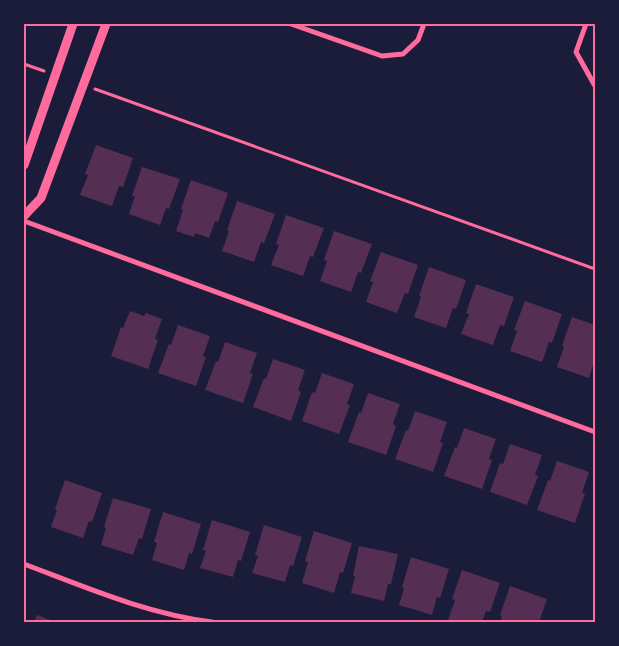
<svg xmlns="http://www.w3.org/2000/svg" width="619" height="646" font-family="Overpass,sans-serif">
  <rect width="100%" height="100%" fill="#1b1b3a"/>
  <!-- building -->
  <path fill="#542f53" d="M96,145L133,158L123,187L119,186L112,206L80,195L88,175L85,174Z
    M142,167L180,179L169,209L166,208L160,225L129,214L135,196H132Z
    M191,180L228,193L218,222L215,221L209,238L195,233L194,237L176,231L183,210L181,209Z
    M237,201L275,214L264,243L261,242L254,262L222,251L229,231L227,230Z
    M286,215L324,228L313,257L310,256L303,276L271,265L279,245L276,244Z
    M334,231L372,244L361,273L358,272L351,292L320,281L327,261L324,260Z
    M381,252L418,265L408,294L405,293L397,313L366,302L373,282L370,281Z
    M429,267L466,280L456,309L453,308L446,328L414,317L421,297L419,296Z
    M476,284L514,297L504,326L500,325L493,345L461,334L469,314L466,313Z
    M525,301L562,314L552,343L549,342L542,362L510,351L517,331L514,330Z
    M130,311L144,316L146,313L162,319L155,339L158,340L148,369L111,356L121,327L123,328Z
    M572,317L595,325V359L589,378L557,367L564,347L562,346Z
    M178,325L210,336L203,356L206,357L196,386L158,373L169,344L171,345Z
    M225,342L257,353L250,373L253,374L243,403L205,390L216,361L218,362Z
    M273,359L305,370L298,390L301,392L291,421L253,407L264,378L266,379Z
    M322,373L354,384L347,404L350,405L339,434L302,421L312,392L315,393Z
    M368,393L400,404L393,424L396,426L386,455L348,442L359,412L361,413Z
    M415,411L447,422L440,442L443,443L433,472L395,459L406,430L408,431Z
    M464,428L496,439L489,459L492,460L482,489L444,476L455,447L457,448Z
    M510,444L542,455L535,475L538,476L527,505L490,492L500,463L503,464Z
    M557,461L589,472L582,493L585,494L575,523L537,510L548,480L550,481Z
    M65,480L102,493L92,522L89,521L83,538L51,527L57,510L55,509Z
    M113,498L151,509L142,539L139,538L133,555L101,545L106,528L104,527Z
    M163,512L201,524L192,554L189,553L184,570L152,560L157,543L154,542Z
    M212,520L250,532L241,561L238,560L233,577L200,568L206,551L203,550Z
    M264,525L302,537L293,566L290,565L285,582L252,573L258,556L255,555Z
    M314,531L352,543L343,573L340,572L334,593L302,583L308,562L305,561Z
    M359,546L398,554L391,584H388L384,601L351,593L355,576H353Z
    M411,557L449,569L440,598L437,597L432,615L399,605L404,588L402,587Z
    M462,570L500,583L490,612L486,611L482,622H455L448,620L455,600L452,599Z
    M510,586L547,599L539,622H500L502,616L500,615Z
    M37,615L56,622H34Z"/>
  <g fill="none" stroke-linecap="round" stroke-linejoin="round">
    <!-- path -->
    <path stroke="#ff6b9d" stroke-width="3" d="M24,64L44,71
      M95,89L595,269"/>
    <!-- minor -->
    <path stroke="#ff6b9d" stroke-width="5" d="M291,24L382,56L403,54L418,40L424,24
      M586,24L576,52L595,86
      M24,221L595,432
      M24,564C85,587 147,614 212,622"/>
    <!-- tertiary -->
    <path stroke="#ff6b9d" stroke-width="9" d="M24,165L73,24
      M24,216L41,198L106,24"/>
  </g>
  <!-- border -->
  <rect width="619" height="646" fill="none" stroke="#1b1b3a" stroke-width="50"/>
  <rect x="25" y="25" width="569" height="596" fill="none" stroke="#ff6b9d" stroke-width="2"/>
</svg>
